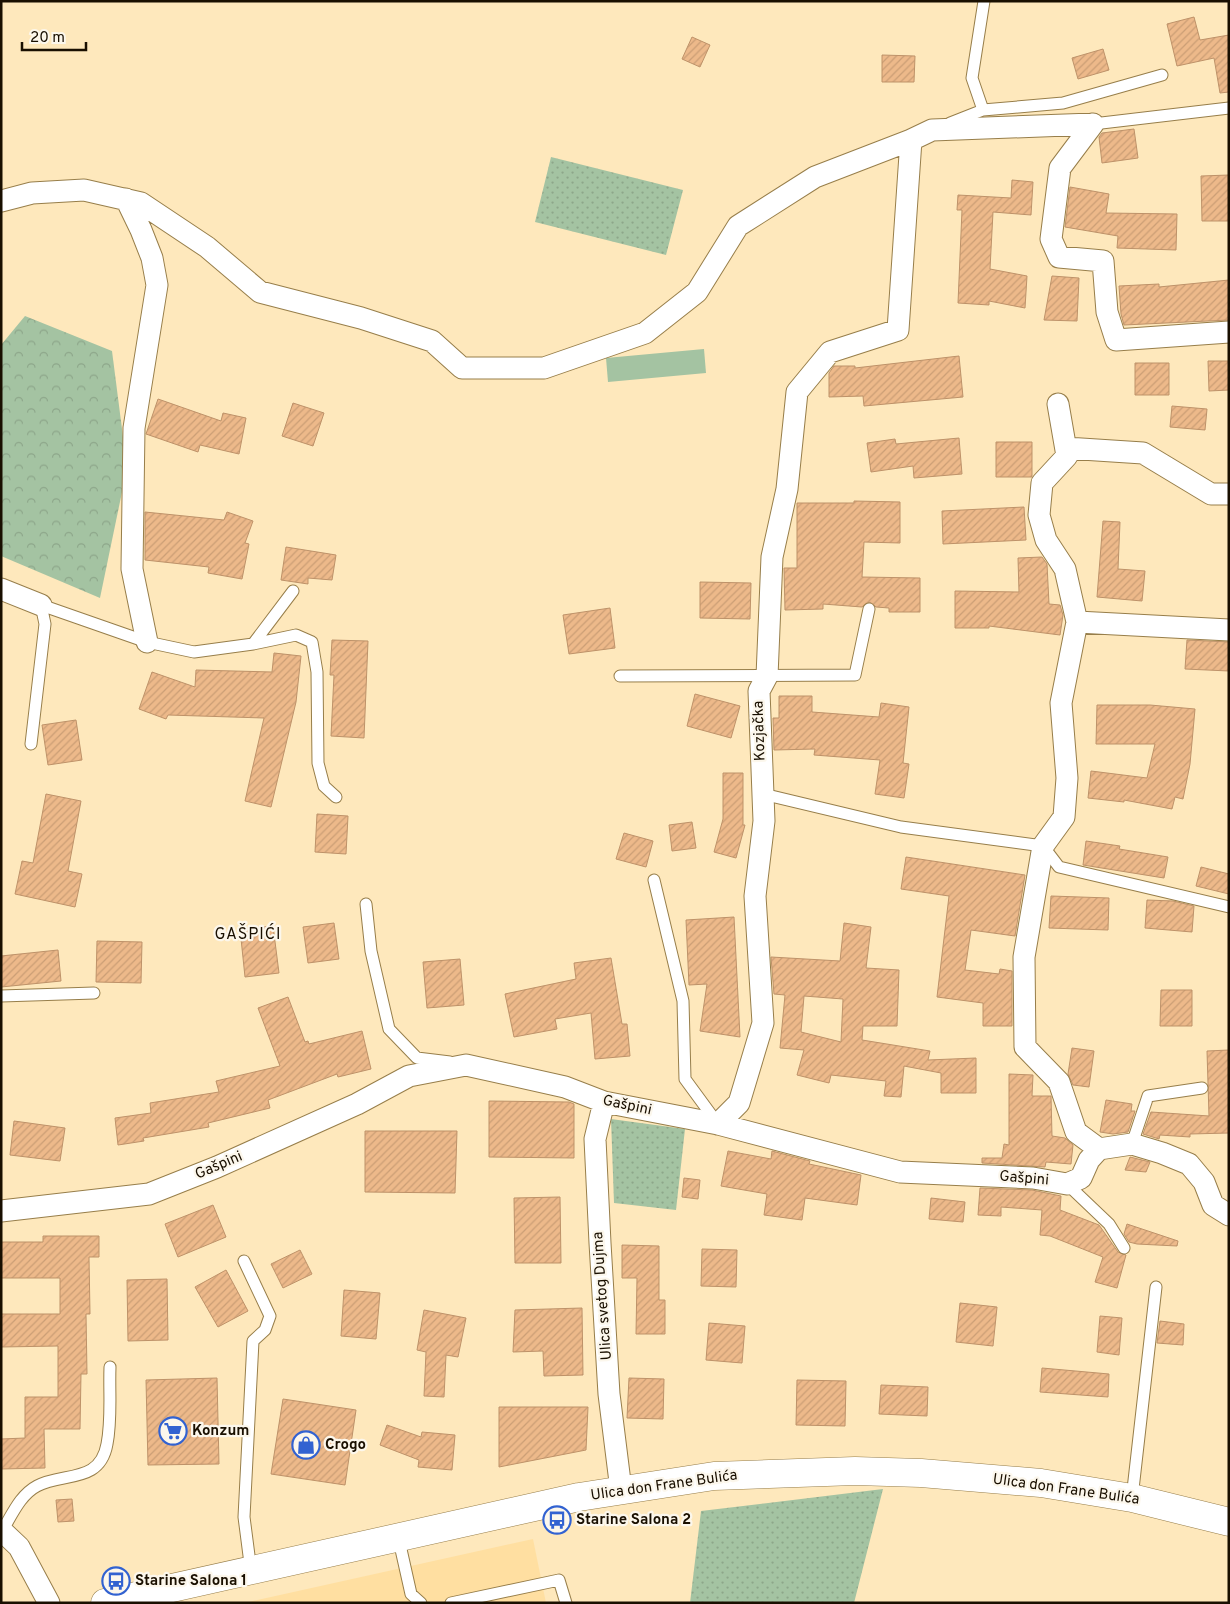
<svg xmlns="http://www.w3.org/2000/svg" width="1230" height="1604" font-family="Overpass,sans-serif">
  <defs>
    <pattern id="forest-crowns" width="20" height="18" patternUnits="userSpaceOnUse" patternTransform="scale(1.25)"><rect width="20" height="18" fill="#a4c3a2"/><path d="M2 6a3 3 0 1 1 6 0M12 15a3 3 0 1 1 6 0" fill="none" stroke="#8da68a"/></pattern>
    <pattern id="park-dots" width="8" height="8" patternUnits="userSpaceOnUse" patternTransform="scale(1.25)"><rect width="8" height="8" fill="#a4c3a2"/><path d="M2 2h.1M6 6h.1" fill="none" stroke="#8da68a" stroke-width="1.8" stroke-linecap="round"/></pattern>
    <pattern id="building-hatch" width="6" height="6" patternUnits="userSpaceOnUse" patternTransform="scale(1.25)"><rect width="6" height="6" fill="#edb98a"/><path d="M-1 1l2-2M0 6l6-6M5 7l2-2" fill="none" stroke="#cb9e75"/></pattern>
  </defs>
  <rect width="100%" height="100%" fill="#fee8bc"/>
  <!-- built -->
  <path fill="#ffdfa1" d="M533,1539L546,1603H244Z"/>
  <!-- forest -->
  <path fill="url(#forest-crowns)" d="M25,316L112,351L127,468L100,598L1,556V345Z"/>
  <!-- park -->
  <path fill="url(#park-dots)" d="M551,157L683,190L666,255L535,222Z
    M611,1119L685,1129L676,1210L614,1203Z
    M883,1489L854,1603H690L701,1511Z"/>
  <!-- garden -->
  <path fill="#a4c3a2" d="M704,349L706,373L608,382L606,358Z"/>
  <!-- building -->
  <path fill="url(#building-hatch)" stroke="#be9269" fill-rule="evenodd" d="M1194,17L1200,40L1229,35V92L1220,93L1214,58L1177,66L1167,24Z
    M692,37L710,45L700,67L682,59Z
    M1103,49L1109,70L1078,79L1072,58Z
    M882,55L915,56L914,82H882Z
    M1134,129L1138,158L1102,163L1099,137L1102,133Z
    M1229,175V221H1202L1201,176Z
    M1012,180L1033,182L1031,215L993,212L990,269L1027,276L1025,308L989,301V305L958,303L962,210H957L958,195L1011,198Z
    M1070,187L1109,194L1106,213L1177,214L1176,250L1117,248L1118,236L1065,227Z
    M1052,276L1079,278L1077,321L1044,320Z
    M1229,280V320L1124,325L1121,314L1119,286L1159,284V287Z
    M959,356L963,397L864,406L863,396L829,397V373L834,366H855V368Z
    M1208,361H1229V390L1209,391Z
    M1135,363H1169V395H1135Z
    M158,399L221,421L223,413L246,418L239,454L200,445L198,452L146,434Z
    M293,403L324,413L313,446L282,436Z
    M1172,406L1207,409L1205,430L1170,427Z
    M959,438L962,474L914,478L913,466L871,472L867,443L895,439L896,444Z
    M996,442H1032V477H996Z
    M854,501L900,502V543L864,542L862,577L920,578V612H889V608L876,607L870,602L862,607L823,604V609L785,610L784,568H797V503H854Z
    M1024,507L1026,540L943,544L942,511Z
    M145,512L224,520L227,512L253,521L245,543L249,544L242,579L208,573L209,567L145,560Z
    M1103,521L1120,522L1118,569L1145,571L1142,601L1097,597Z
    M286,547L336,555L332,580L308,578V584L281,580Z
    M1042,557L1047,564L1049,604L1060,605L1063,615L1060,635L989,626V628H955V591L1019,592L1018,558Z
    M700,582L751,583L750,619L700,618Z
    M610,608L615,648L569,654L563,615Z
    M332,640L368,641L364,738L331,736L334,675H330Z
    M1187,640L1229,642V671L1185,669Z
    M274,653L301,656L296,702L271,807L245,801L264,718L168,715L166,719L139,709L152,672L195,687L196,670L272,672Z
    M695,694L740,706L731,738L687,726Z
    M779,696H812V712L879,717L881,703L909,707L903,763L909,764L904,798L875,794L880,760L814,755L815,749L774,750L773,718H779Z
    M1097,705H1150L1195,709L1190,764L1183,799L1175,797L1172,809L1124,800V802L1088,798L1091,771L1147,778L1155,744H1096Z
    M76,720L82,760L48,765L42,725Z
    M723,773H743V825H745L736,858L714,852L723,819Z
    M46,794L81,801L68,871L82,874L75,907L15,894L22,861L33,863Z
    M317,814L348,816L346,854L315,852Z
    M692,822L696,848L672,851L669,825Z
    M624,833L653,841L646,867L616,859Z
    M1086,841L1120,846L1119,849L1168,857L1164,878L1083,865Z
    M906,857L1025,875L1015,936L971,930L965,970L999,974L1000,969L1012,971V1026H983V1003L937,997L949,896L901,889Z
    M1201,867L1229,874V894L1196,886Z
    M1051,896L1109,898L1108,930L1049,928Z
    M1147,900L1173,901L1194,906L1192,932L1145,928Z
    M734,917L740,1037L700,1031L707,984L689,985L686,920Z
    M334,923L339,959L308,963L303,927Z
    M844,923L871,927L866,968L899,970L897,1026H863L862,1040L930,1051L928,1060L976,1058V1093H941V1073L904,1066L901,1097L884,1096L886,1081L831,1075L829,1083L797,1075L804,1050L780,1048L785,995L774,994L771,957L840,961ZM804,996L843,999L841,1042L801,1032Z
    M273,926L279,973L245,977L240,929Z
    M97,941L142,942L141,983L96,982Z
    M58,950L61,981L1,987V956Z
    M611,958L622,1024H627L630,1056L595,1059L591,1013L555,1019L557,1029L514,1037L505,994L576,979L574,963Z
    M460,959L464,1005L427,1008L423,962Z
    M1161,990H1192V1026H1160Z
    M288,997L305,1042L308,1041L309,1044L362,1031L371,1069L338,1077L337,1074L268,1100L270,1108L208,1123L209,1127L143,1138L144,1141L118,1145L115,1118L151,1113L150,1103L219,1092L216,1081L280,1066L258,1008Z
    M1072,1048L1094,1051L1089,1087L1073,1085L1068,1074Z
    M1229,1050V1133L1190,1134V1137L1160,1135L1159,1139L1143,1134L1151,1112L1209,1116L1207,1051Z
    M1009,1074L1033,1075L1032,1096H1051L1052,1136L1065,1138L1073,1145L1071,1164L1046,1162L1045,1167L982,1163V1158H1002L1004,1144L1009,1145Z
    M1106,1100L1132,1104L1131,1111H1135L1128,1132L1113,1134L1100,1132Z
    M489,1101L569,1102L574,1104V1158L489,1157Z
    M14,1121L65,1128L60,1161L10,1155Z
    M365,1131H457L455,1193L365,1192Z
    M728,1151L771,1159L772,1151L810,1161L809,1164L861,1175L857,1205L805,1198L802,1220L764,1215L767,1194L721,1186Z
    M1130,1157L1150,1162L1146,1172L1125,1170Z
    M684,1178L700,1180L698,1199L682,1197Z
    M980,1188L1032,1190L1061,1196L1060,1210L1099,1225L1118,1252L1126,1255L1117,1288L1095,1282L1103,1257L1050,1236L1040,1235L1042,1210L1001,1207V1216L978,1215Z
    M560,1197L561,1263H515L514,1198Z
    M931,1198L965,1202L963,1222L929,1219Z
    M213,1205L226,1237L178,1257L165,1224Z
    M1127,1224L1178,1241L1177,1246L1137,1244L1129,1242L1124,1234Z
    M43,1236H99V1257H89L90,1314H86L87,1374H81L80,1429H44L45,1468L1,1469V1439L25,1438V1397H58V1346L1,1347V1314H60V1278H1V1242H43Z
    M622,1245L659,1246V1300H665V1334H636L637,1278H622Z
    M702,1249L737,1250L736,1287L701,1286Z
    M300,1250L312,1274L283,1288L271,1264Z
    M226,1270L248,1311L218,1327L195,1287Z
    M167,1279L168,1340L128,1341L127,1280Z
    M344,1290L380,1293L376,1339L341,1336Z
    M960,1303L997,1307L993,1346L956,1342Z
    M582,1308L583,1375L544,1376L543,1351L513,1352L515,1310Z
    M424,1310L466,1318L458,1357L446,1355L444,1397L424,1396L426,1352L417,1350Z
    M1100,1316L1122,1318L1119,1355L1097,1352Z
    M1160,1321L1184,1324L1183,1345L1157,1343Z
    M709,1323L745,1326L742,1363L706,1360Z
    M1042,1368L1109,1374L1108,1397L1040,1392Z
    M217,1378L219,1464L148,1465L146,1380Z
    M629,1378L664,1379L663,1419L627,1418Z
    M797,1380L846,1381L845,1426L796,1425Z
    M881,1385L928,1387L927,1416L879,1414Z
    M283,1399L356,1410L345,1485L271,1474Z
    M499,1407H588L586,1450L499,1467Z
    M387,1425L421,1437L422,1432L455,1435L452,1470L418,1467L419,1460L380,1445Z
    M72,1499L74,1521L58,1522L56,1500Z"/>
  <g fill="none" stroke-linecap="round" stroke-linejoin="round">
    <!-- service casing -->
    <g stroke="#977e4a" stroke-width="13">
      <path id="service" d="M983,110L972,78L984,1
        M950,123L983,110L1063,103L1162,75
        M1093,124L1229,108
        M41,605L147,642L194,652L253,644L296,635L312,642L317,672L318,763L324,786L336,797
        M253,644L293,591
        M620,676L855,675L869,609
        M31,744L45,624L41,605
        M763,794L901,827L1043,846L1059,867L1229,907
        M654,880L683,1001L685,1079L718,1124
        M366,904L371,951L389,1029L417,1058L450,1062
        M1,996L94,993
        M1132,1144L1148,1096L1202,1088
        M1067,1184L1109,1224L1124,1248
        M244,1261L270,1316L265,1330L253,1341L244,1517L251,1571
        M1132,1498L1156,1287
        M2,1531C12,1515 20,1495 37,1486C63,1472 100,1484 107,1444C112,1419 109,1392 110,1367
        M398,1536L411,1594L421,1603
        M451,1603L559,1580L566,1603"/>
    </g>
    <!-- minor casing -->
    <g stroke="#977e4a" stroke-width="23">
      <path id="minor" d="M1093,124L1060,168L1051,239L1059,257L1103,261L1107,312L1116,340L1229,332
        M126,199L141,230L152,258L157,285L134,428L132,569L147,642
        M1,201L32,193L84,190L141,203L207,247L260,292L361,318L432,341L462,368H544L645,333L697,292L738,226L815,177L911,140
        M1058,404L1067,456L1042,483L1039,515L1046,540L1065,569L1077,622L1061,703L1067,778L1064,817L1043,846L1024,957L1025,1047L1059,1082L1076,1132L1099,1149
        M1066,448L1143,453L1211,494H1229
        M1,589L41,605
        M1077,622L1229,630
        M604,1102L595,1139L600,1243L609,1394L621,1490
        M718,1124L739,1103L763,1023L755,896L764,821L759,691L767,676L772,557L787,489L797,392L830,352L898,330L911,140L932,130L1093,124
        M1,1211L149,1194L217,1167L357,1104L409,1076L466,1065L565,1087L604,1102L718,1124L900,1172L1033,1178L1067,1184L1081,1178L1089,1160L1099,1149L1132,1144L1162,1153L1189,1164L1204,1182L1213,1205L1229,1215
        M1,1530L19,1547L49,1603"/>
    </g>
    <!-- tertiary casing -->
    <g stroke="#977e4a" stroke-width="29">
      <path id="tertiary" d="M105,1603L579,1497L714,1476L855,1471L921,1473L1041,1483L1132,1498L1229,1522"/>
    </g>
    <!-- service -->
    <use href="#service" stroke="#fff" stroke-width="11"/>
    <!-- minor -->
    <use href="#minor" stroke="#fff" stroke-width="21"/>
    <!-- tertiary -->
    <use href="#tertiary" stroke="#fff" stroke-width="28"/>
  </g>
  <!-- icons -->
  <defs>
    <g id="supermarket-ring" transform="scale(1.4375)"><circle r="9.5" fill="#fcf7ec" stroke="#3262d1" stroke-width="1.5"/><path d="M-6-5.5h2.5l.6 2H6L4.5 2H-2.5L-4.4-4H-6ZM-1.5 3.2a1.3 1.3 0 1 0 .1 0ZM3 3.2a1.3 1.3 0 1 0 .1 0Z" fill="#3262d1"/></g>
    <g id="shop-ring" transform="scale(1.4375)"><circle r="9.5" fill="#fcf7ec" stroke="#3262d1" stroke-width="1.5"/><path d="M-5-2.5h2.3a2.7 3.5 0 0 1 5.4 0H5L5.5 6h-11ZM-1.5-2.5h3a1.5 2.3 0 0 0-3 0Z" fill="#3262d1"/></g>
    <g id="bus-ring" transform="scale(1.4375)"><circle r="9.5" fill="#fcf7ec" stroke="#3262d1" stroke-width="1.5"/><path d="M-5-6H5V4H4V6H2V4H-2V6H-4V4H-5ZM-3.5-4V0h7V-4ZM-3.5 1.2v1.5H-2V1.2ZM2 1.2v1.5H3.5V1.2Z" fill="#3262d1"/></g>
  </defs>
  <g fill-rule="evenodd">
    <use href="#supermarket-ring" x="173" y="1431"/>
    <use href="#shop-ring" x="306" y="1445"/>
    <use href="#bus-ring" x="557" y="1520"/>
    <use href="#bus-ring" x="116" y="1581"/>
  </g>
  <g text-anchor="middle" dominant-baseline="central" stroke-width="4.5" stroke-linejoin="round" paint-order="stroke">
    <!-- street labels -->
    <g font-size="15" fill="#190f00" stroke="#fcf7ec">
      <text transform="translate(760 731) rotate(-92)">Kozjačka</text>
      <text transform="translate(627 1106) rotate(12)">Gašpini</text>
      <text transform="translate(219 1166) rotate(-23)">Gašpini</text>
      <text transform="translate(1024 1179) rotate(5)">Gašpini</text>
      <text transform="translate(603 1296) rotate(-94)">Ulica svetog Dujma</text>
      <text transform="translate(664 1486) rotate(-8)">Ulica don Frane Bulića</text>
      <text transform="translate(1066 1490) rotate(8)">Ulica don Frane Bulića</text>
    </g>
    <!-- poi labels -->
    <g font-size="15" font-weight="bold" fill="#190f00" stroke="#fcf7ec" text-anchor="start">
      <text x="192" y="1431">Konzum</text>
      <text x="325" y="1445">Crogo</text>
      <text x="576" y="1520">Starine Salona 2</text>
      <text x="135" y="1581">Starine Salona 1</text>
    </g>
    <!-- neighbourhood labels -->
    <g font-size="16" letter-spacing="1" fill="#190f00" stroke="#fcf7ec">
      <text x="248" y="935">GAŠPIĆI</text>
    </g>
  </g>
  <!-- border -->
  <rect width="1230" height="1604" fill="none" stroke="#190f00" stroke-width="5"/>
  <!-- scale -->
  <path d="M22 42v8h64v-8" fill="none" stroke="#190f00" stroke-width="2.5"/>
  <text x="30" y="42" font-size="15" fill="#190f00" stroke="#fcf7ec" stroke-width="4" paint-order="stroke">20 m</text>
</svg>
